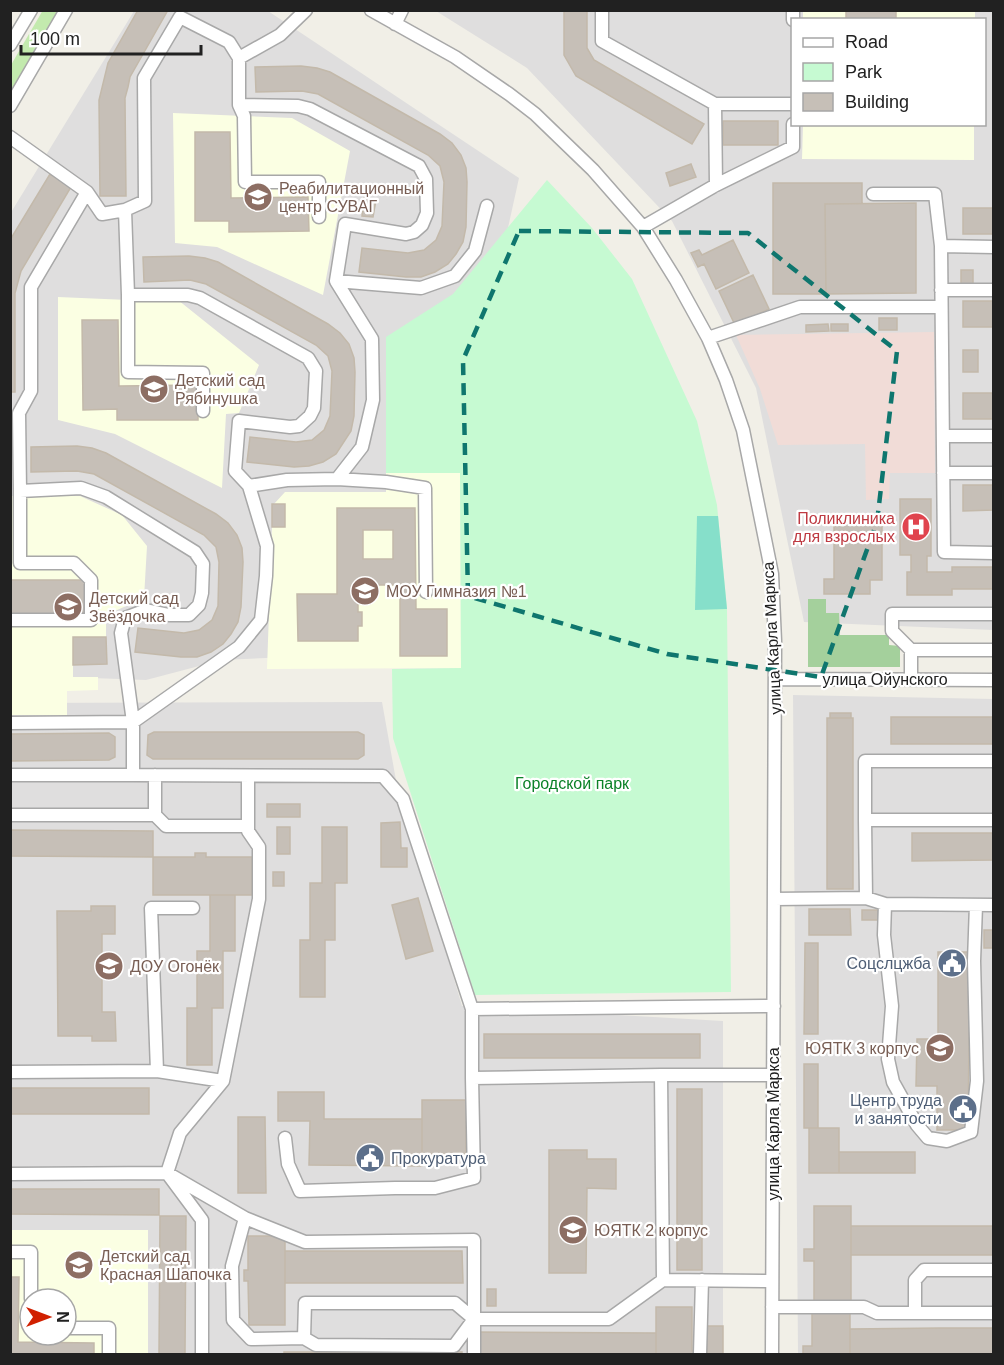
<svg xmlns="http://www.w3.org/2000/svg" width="1004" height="1365" font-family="Arial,sans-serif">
  <rect width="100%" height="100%" fill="#f1efe7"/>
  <!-- residential -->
  <path fill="#dfdede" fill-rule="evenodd" d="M134,11H268L519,178L447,503L449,650L222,660L146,680L11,675L10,214Z
    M436,11H993V630L804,622L756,388L672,221L527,68ZM792,20H984V124H792Z
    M793,695L993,699V1354H798Z
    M382,702L397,786L462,1006L723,1021V1354H11L10,703ZM30,1299H66V1335H30Z"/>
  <!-- commercial -->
  <path fill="#f1dcd7" d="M934,332L935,473H890L889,499L866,500L865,444L778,445L760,389L736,335Z"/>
  <!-- education -->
  <path fill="#fbffe3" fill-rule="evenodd" d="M803,11H975V19L803,20Z
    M173,113L292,118L350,151L323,295L217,247L175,243Z
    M803,125H974V160L802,159Z
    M58,297L128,300H178L259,365L239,413L226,414L222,488L115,434L58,420Z
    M460,472L461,668L267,669L272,527H285V504H274L285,492H386V473Z
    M10,496H80L122,515L147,546L144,598L106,615V637H73V677H98V690L67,691V715H11Z
    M10,1230H148V1354H11ZM30,1299H66V1335H30Z"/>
  <!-- grass -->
  <path fill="#c3eaae" d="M43,10L58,11L11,93V65Z"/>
  <!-- forest -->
  <path fill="#a4d09c" d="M808,599H826V613H839L840,635H889V645L900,646V667H808Z"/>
  <!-- park -->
  <path fill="#c6fad2" d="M547,180L592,228L632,279L697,421L717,505L727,609L731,992L475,995L393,738L392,669L461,668L460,473H386V337L453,294Z"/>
  <!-- pitch -->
  <path fill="#86dfca" d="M697,516H718L727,609L695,610Z"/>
  <!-- building -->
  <path fill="#c6bfb7" stroke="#c3b9aa" stroke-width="1.5" fill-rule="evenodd" d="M138,10H168L130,77L128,87L125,98L126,196H100L99,100L108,63Z
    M564,10H587V48L594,60L704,124L692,144L576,76L564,55Z
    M846,10H896V20H846Z
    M301,66L317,68L330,72L440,134L452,143L461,155L466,168L467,182L466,227L463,242L456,254L448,264L435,272L421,277H406L359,272L362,248L408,253L424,250L436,240L442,226L444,182L440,166L428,155L318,94L302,91L256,92L255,67Z
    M723,121H778V145H723Z
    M195,132H230L231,198L308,197L309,231L229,232V221H195Z
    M691,164L696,177L670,186L666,173Z
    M50,174L71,187L21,271L15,293V392H10V240Z
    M773,183H862V204H825L826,294H773Z
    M364,198L376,200L373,217L362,216Z
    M916,203V293L826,294L825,204Z
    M963,208H994V234H963Z
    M733,240L749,273L716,289L704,264L698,267L691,253L699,250L702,255Z
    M189,256L205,258L218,262L328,324L340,333L349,344L354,358L355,372L354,416L351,431L336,454L323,462L309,466L294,467L247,462L250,437L296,442L312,440L324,430L330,416L332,371L328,356L316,345L206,284L190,280L144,282L143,257Z
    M961,270H973V285H961Z
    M753,275L769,309L735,325L719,291Z
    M963,301H994V327H963Z
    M879,318H897V330H879Z
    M82,320H118L119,386L198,385V420H117V409L83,410Z
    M828,324L829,331L806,332V325Z
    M831,324H848V331H831Z
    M963,350H978V372H963Z
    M963,393H994V419H963Z
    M77,446L92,448L106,453L216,514L228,523L237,535L242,548L243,562L241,607L238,622L231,634L223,644L211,652L197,657H181L135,652L138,628L184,633L199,630L212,620L218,606L219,562L216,547L204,535L94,474L77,471L31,472V447Z
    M963,485H994V510L963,511Z
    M900,499H931V556H927V572H952V567H994V589H952V595H907V572H911V555H900Z
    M272,504H285V527H272Z
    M337,508H415L416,609H447V656H400V585H358V612H362V626H358V641H298L297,594H337ZM363,530H393V559H363Z
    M834,524H882V580H870V594H824V579H834Z
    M10,580H85V614H10Z
    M73,637H106L107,664L73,665Z
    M830,713H851V718H830Z
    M891,717H994V744H891Z
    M827,718H853V889H827Z
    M154,732H358L364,735V755L358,759H153L147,755L148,735Z
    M109,733L115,737V757L109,760L10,761V734Z
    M267,804H300V817H267Z
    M400,822L401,848H407V867H381V823Z
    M277,827H290V854H277Z
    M322,827H347V883H335V940H325V997H300V940H310V883H322Z
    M10,830L153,831V857L10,856Z
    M912,833H994V860L912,861Z
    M195,853H206V857H252V895H153V857H195Z
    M273,872H284V886H273Z
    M210,895H235V951H223V1008H212V1065H187V1008H197V951H210Z
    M418,898L433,951L406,959L392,905Z
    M91,906H115V934H102V1012H115L116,1041H92V1036H58L57,911H91Z
    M809,909H850L851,935H809Z
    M862,910H878V920H862Z
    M984,930H994V948H984Z
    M805,943H818V1034H804Z
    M938,952H970L968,1130H937V1086H916L917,1039H938Z
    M484,1034H700V1058H484Z
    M804,1064H818V1128H804Z
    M10,1088H149V1114H10Z
    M677,1089H702V1270H677Z
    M278,1092H324V1119H422V1166L309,1165L310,1121H278Z
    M422,1100H466V1154H422Z
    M238,1117H265L266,1193H238Z
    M809,1128H839V1173H809Z
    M549,1150H587V1159H616V1189L587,1188L586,1273H549Z
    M839,1152H915V1173H839Z
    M10,1189H159V1215L10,1214Z
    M814,1206H851V1304H814V1261H804V1249H814Z
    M160,1216H186L185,1354H159Z
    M851,1226H994V1255H851Z
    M248,1236H285V1325H249L248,1281H244V1270H248Z
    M285,1251H462L463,1283H285Z
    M10,1277H19L18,1342L94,1343V1354H10Z
    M487,1289H496V1306H487Z
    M656,1307H692V1351H698V1354H656Z
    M812,1313H850V1354H803V1346H812Z
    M707,1326H723V1354H707Z
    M940,1328H994V1354H850V1329Z
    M479,1332L656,1333V1354H479Z
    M284,1352H462V1354H284Z"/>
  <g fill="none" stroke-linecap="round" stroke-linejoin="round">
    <!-- minor casing -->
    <g stroke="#a8a8a8" stroke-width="15">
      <path id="minor" d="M306,10L280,35L239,58V105L244,116L245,182H319V217
        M371,10L455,57L509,94L535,114L593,170L643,227L676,280L708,338L726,380L743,430L772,574L775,641L772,1354
        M602,10V41L715,104L716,185
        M793,20V10
        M395,24L402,10
        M10,45L31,10
        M715,104H792
        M239,105L298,106L310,109L419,166L426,179L427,213L422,225L414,232L406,234L345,224L336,281L421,288L455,276L475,251L487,206
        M10,106L66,10
        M10,137L87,192L102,214L125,210L145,201L144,78L180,17L229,42L239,58
        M87,192L31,287V391L19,413L20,491L81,488L106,497L195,552L203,564L202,593L199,605L189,615H169L146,610L125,618L121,633L133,722V775L383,776L403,799L472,1009L774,1006
        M873,194H935L941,246L944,552L994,553
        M643,227L716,185L793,147V124
        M941,246L994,247
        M941,290H994
        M128,295V372L203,373V411
        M708,338L800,307H941
        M943,436H994
        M943,473H994
        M337,479L386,482L425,488L426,592
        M249,486L287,480L337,479L362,447L373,400L372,339L336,281
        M10,620H91V580L74,563H20V491
        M911,650L892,631V614H994
        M776,679L994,680
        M911,680V650H994
        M10,723L133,722L239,647L261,620L266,576L267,546L249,486L235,471L239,421L290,427L299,426L310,416L314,408L316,371L308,358L200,298L188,295H128L125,210
        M10,775H133
        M10,815H155V775
        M155,815L166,826H248
        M865,820V761H994
        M866,898L865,820H994
        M774,899L866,898L885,904L994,905
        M885,904L884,935L892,1006L888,1059L893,1082L917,1125L928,1138L947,1141L971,1132L977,1081L974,961L976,905
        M472,1009V1078L661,1075H773
        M157,1071L151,908H193
        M10,1072L157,1071L223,1081L180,1133L167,1173L202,1220V1354
        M661,1075L663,1280L772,1281
        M223,1081L259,899V847L248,831V776
        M285,1138L288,1164L300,1191L395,1188H435L474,1178L472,1078
        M10,1174L167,1173L245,1218L305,1242L474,1240V1354
        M245,1218L232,1266L233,1320L251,1339L304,1338L305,1303H455L474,1319L454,1346L316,1345L304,1338
        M10,1252H31V1299
        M772,1307H864L877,1313H994
        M915,1313V1280L924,1270H994
        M474,1319H609L663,1280
        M66,1328H109V1354
        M700,1354L702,1280"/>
    </g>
    <!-- minor -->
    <use href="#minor" stroke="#fff" stroke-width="12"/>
  </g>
  <!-- marked area -->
  <path fill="none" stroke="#0f766e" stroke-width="4.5" stroke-dasharray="12 8" stroke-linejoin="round" d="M519,231L748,233L897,351L877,522L821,677L667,654L468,596L463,360Z"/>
  <!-- icons -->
  <defs>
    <g id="school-disc" transform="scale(1.5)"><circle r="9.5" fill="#8d6e63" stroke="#fff"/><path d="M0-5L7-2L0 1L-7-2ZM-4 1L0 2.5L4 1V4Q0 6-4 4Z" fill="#fff"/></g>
    <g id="hospital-disc" transform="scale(1.5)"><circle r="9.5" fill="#e0444e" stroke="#fff"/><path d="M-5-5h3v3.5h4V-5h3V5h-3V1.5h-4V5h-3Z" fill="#fff"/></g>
    <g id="civic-disc" transform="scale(1.5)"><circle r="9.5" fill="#5c6f8a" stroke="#fff"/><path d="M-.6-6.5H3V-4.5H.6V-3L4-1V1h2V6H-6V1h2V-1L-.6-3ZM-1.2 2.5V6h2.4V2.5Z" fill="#fff"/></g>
    <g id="university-disc" transform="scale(1.5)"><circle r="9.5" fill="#8d6e63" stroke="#fff"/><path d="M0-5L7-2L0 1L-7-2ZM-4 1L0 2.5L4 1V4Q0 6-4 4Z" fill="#fff"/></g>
  </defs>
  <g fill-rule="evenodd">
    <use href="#school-disc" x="258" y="197"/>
    <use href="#school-disc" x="154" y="389"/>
    <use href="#hospital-disc" x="916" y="527"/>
    <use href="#school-disc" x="365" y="591"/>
    <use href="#school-disc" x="68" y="607"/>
    <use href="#civic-disc" x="952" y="963"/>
    <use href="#school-disc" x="109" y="966"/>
    <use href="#university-disc" x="940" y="1048"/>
    <use href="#civic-disc" x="963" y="1109"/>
    <use href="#civic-disc" x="370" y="1158"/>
    <use href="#university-disc" x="573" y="1230"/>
    <use href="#school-disc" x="79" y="1265"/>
  </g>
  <g text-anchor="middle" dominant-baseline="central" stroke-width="4.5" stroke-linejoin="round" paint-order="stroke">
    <!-- education labels -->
    <g font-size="16" fill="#785e54" stroke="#fff" text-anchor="start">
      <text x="279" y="188">Реабилитационный<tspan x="279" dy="18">центр СУВАГ</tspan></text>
      <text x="175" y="380">Детский сад<tspan x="175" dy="18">Рябинушка</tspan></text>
      <text x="386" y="591">МОУ Гимназия №1</text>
      <text x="89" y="598">Детский сад<tspan x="89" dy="18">Звёздочка</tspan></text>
      <text x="130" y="966">ДОУ Огонёк</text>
      <text x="919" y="1048" text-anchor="end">ЮЯТК 3 корпус</text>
      <text x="594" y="1230">ЮЯТК 2 корпус</text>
      <text x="100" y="1256">Детский сад<tspan x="100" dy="18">Красная Шапочка</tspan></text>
    </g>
    <!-- health labels -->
    <g font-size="16" fill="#be3a42" stroke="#fff" text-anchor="end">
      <text x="895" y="518">Поликлиника<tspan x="895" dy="18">для взрослых</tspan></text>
    </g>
    <!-- street labels -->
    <g font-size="16" fill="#212121" stroke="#fff">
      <text transform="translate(772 638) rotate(-93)">улица Карла Маркса</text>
      <text x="885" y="679">улица Ойунского</text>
      <text transform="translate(773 1124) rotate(-90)">улица Карла Маркса</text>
    </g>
    <!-- park labels -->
    <g font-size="16" fill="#0c8228" stroke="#fff">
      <text x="572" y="783">Городской парк</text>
    </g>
    <!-- service labels -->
    <g font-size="16" fill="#4e5e75" stroke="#fff" text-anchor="end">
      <text x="931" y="963">Соцслцжба</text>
      <text x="942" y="1100">Центр труда<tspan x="942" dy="18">и занятости</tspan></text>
      <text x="391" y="1158" text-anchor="start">Прокуратура</text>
    </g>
  </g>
  <!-- border -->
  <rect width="1004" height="1365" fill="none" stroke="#212121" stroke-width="24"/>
  <!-- legend -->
  <rect x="791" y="18" width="195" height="108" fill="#ffffff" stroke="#a6a6a6" stroke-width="1.5"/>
  <rect x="803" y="38" width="30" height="9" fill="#ffffff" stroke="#a6a6a6" stroke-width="1.5"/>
  <text x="845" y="48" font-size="18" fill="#212121">Road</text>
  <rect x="803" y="63" width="30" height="18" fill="#c6fad2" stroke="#a6a6a6" stroke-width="1.5"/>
  <text x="845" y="78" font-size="18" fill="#212121">Park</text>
  <rect x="803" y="93" width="30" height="18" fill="#c6bfb7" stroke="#a6a6a6" stroke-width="1.5"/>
  <text x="845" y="108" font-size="18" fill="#212121">Building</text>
  <!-- north arrow -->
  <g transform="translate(48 1317) rotate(90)"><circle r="28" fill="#ffffff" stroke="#a6a6a6" stroke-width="1.5"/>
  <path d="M0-4.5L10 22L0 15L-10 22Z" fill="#d12000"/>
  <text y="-9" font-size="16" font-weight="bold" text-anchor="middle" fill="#212121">N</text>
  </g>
  <!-- scale -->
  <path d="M21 45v9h180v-9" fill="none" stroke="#212121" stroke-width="3"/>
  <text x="30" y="45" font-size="18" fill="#212121" stroke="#ffffff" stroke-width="4.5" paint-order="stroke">100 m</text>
</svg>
